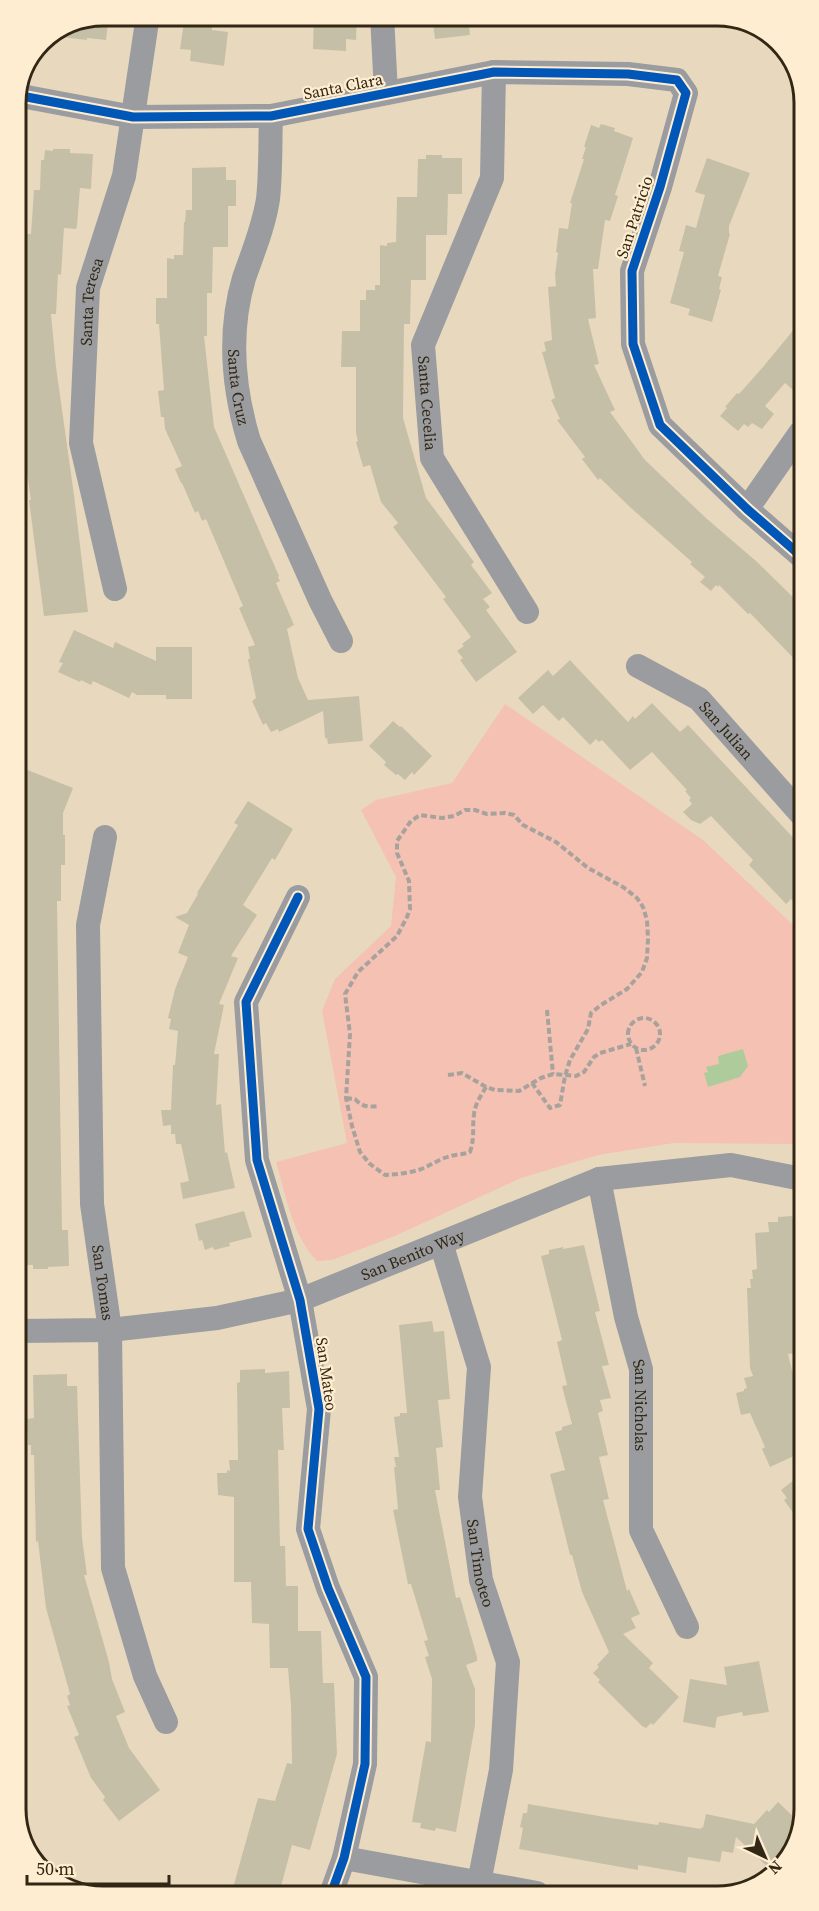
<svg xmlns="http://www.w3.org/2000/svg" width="819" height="1911" font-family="'Source Serif 4',serif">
  <rect width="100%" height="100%" fill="#e8d9be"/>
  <!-- green -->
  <path fill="#f4c1b3" d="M505,704L703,840L793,925L802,948V1129L798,1144L674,1143L598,1155L521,1178L395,1236L332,1260L317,1261C292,1235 286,1195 276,1162L347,1143L322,1011L335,979L391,926L396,877L361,810L376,800L452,783Z"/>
  <!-- water -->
  <path fill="#aecc9b" d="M743,1049L748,1066L740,1077L708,1087L704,1073L708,1072L706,1067L719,1064L718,1056Z"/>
  <!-- building -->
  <path fill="#c6bfa8" d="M102,15H109L106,40L87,38V40L52,36Z
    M314,15H357L356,40L346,39V51L313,49Z
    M432,15H468L470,35L435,39Z
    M191,21L212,24V30L228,32L224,66L190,61L191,50L180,49L184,22L191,24Z
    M601,124L615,128L614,131L633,138L615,195L618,196L610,221L605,220L598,269H593L596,318L588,319L599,364L594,365L615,410L610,412L645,460L707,519L756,561L801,605V666L750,613L748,614L719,585L718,587L716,585L711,591L700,582L705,577L690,564L692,562L631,508L600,478L598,480L582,459L585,457L557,420L560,419L551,400L555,398L542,352L546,351L544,342L552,340L548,287L556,286L555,274L558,253L556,252L559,228L568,229L572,203H570L584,159H582L586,147H584L591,125L599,128Z
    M53,149H70V153L93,154L91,189L80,188L77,226L76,229L64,228L61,275L58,274L56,314H51L56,367L74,495L88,612L44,616L29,500H31L16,400V236L23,237V234H31L34,190H40L41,160H44L45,150L53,151Z
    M426,155H442V158H462V194H448L447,235H426V280H411L410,324H404L403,418L426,498L474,562L471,565L492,593L483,599L490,607L486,610L517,652L476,682L460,660L463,658L457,651L464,646L462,644L471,637L443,599L446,597L393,527L398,523L381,502L370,465L363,467L356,442L358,441L356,433V367H341L342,331H360V300H366V290H375V285H380V245L387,246V243L396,242L397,197H417L418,159H426Z
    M707,158L750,173L729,226V233L730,234L718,276L722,277L719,289L721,290L712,322L688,315L690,309L670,303L684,252L679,251L686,225L696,228L705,195L695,192Z
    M226,167V180H236V206H228V247H213L212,293H207V336H204L214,427L279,576L278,577L280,581L276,583L294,625L287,629L298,678L308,700L359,696L363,741L328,744L327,738H325L323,711L279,732L278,729L271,732L266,723L263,725L252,701L256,698L248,659H250L248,647L255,645L239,608L243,606L206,519L202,521L198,511L195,513L182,483H181L175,469L182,466L165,429L164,417H161L158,391L164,390L159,324H156V298H167V258L174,259V255H183L184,222H185L186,210H192V168Z
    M800,322V396L785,383L765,406L774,414L762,429L752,423L748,427L744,424L738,431L720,416L727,408L725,407L737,393L739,394L763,367Z
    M74,630L113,648L115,642L156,661V647H192V699H166V695H137L132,692L129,698L93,681L91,685L81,680L80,682L58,672L63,663L59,662Z
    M570,660L628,722L633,716L635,719L652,703L680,732L688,725L801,846L802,911L791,899L786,904L749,865L753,860L711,816L700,824L691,820L683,812L692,804L689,800L691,798L685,791L687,790L652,752L630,770L602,740L599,742L596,739L590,745L563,717L559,721L543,705L533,714L518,698L548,670L553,676Z
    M393,721L400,727L401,726L432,756L414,775L412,772L405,780L398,774L396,775L384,765L386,762L369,746Z
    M17,768L24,771L25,769L73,788L63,813V835H65V865H61V901H57L62,1230H68L69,1266L48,1267V1269H33V1265H24L23,1216H22V1213H18L17,878H19V817L22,807L17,804Z
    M248,801L293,829L275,860L272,858L243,905L257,915L231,956L238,958L219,1004L224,1005L214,1054H219L216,1105L221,1104L225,1153L227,1152L235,1188L183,1199L180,1183L189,1181L181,1144H176L175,1134H171V1125L163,1126L161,1110H171L173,1065H175L178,1031L169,1029L171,1019L168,1018L175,989L188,957L178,953L189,925L175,917L187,913L198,894L197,893L238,825L234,823Z
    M244,1211L252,1237L229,1243L230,1246L214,1250L213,1247L205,1250L202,1240L199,1241L195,1224Z
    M792,1216L793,1220L802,1219V1255H800L803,1304H794L796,1353L788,1354L800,1403L794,1404L803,1425V1452L770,1467L762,1449L765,1447L750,1413L741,1415L736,1393L744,1391V1389L747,1388L744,1378L753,1376L750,1368L747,1288H751L750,1279H753L752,1270L757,1269L755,1233L769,1232L768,1222H778V1217Z
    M584,1245L600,1311L595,1312L609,1365L602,1366L611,1398L600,1400L603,1411L598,1413L608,1455L599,1457L609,1499L603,1500L627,1591L629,1589L640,1614L631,1618L636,1628L623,1634L653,1663L649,1668L679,1697L653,1725L651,1723L646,1728L642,1726L598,1682L600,1680L593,1673L599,1667L597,1665L609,1652L582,1592L572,1555H570L550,1474L565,1470L555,1432L562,1430V1427L572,1424L562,1386L567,1385L557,1342L562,1340L541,1256L549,1254V1250L563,1247V1249Z
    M432,1321L434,1332L444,1331L450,1399L438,1400L443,1447L436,1448L440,1490H435L456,1598L460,1597L477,1657V1661L466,1665L475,1689V1725L456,1832L436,1828L435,1831L420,1828L421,1823L412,1822L426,1741L431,1742L432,1679L425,1657L429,1656L424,1641L428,1640L411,1584H408L393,1510L398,1509L394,1467H396L394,1457H399L394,1417L400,1416V1413H407L399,1325Z
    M265,1369V1373L289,1371L290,1408H282L284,1450H278L280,1546H285L286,1586H298V1631H321L323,1683H334L337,1754L310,1850L292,1845L279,1894L231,1895L258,1798L275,1801L287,1763L292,1764L291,1705L288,1668H270L269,1624L252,1623L251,1582H234V1497L218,1495L217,1473H227V1470L230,1471L229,1460H238L237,1383L240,1382V1370Z
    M67,1374V1386H77L82,1538L87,1575H84L109,1662L112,1679L125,1712L116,1716L129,1748L160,1790L119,1821L103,1800L105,1797L91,1778L74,1737L79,1735L67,1706L70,1705L67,1696L70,1694L46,1608L38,1541L36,1542L34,1455H31V1445H28L27,1419L34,1418L33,1375Z
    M803,1473V1527L784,1500L787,1498L781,1490Z
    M759,1661L769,1712L743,1716L742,1712L717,1717L715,1728L683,1722L690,1679L727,1685L724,1667Z
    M778,1802L800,1823L789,1857L772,1871L736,1837L733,1853L722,1851L720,1862L688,1857L686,1873L638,1865V1870L519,1849L523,1828L520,1827L523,1813H527L528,1804L611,1818L658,1825L659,1822L701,1829V1827L703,1828L706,1814L754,1824L767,1810L769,1812Z"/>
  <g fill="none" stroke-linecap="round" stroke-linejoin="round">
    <!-- path -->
    <path stroke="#a7a39c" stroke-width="4" stroke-dasharray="6 3" stroke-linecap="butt" d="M547,1010L553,1074
      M628 1034a16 16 0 1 1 32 0a16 16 0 1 1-32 0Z
      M636,1048L645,1086
      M448,1075L462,1073L486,1087L495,1090L519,1091L541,1078L553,1074L576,1076L584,1072L594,1057L600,1053L631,1044
      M486,1087C481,1096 475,1104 474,1114C472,1129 475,1136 470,1152C463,1155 457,1154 451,1156C441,1158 433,1164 424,1168C412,1173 398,1174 385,1175L370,1164L360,1152L352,1126L346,1098L350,1034L345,994L358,972L397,936L407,917L410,909L409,881L397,853V841L411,821L420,815L442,818L454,816L465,810H475L487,814L505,813L514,815L523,825L556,842L588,868L623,887L637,898L643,907L647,920L648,939L647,958L642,972L627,989L601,1005L591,1013L588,1029L570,1060L565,1076L560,1105L550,1108L532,1083
      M346,1098L355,1099C362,1107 368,1107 379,1106"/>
    <!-- minor -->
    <g stroke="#9a9c9f" stroke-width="24">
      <path d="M382,15L386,93"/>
      <path id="s1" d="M494,72L492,178L423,345L432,458L527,612"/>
      <path d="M16,95L133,117L271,116L494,72L628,74L677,80L686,93L660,187L632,271L633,344L660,425L747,509L801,556"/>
      <path id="s2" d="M271,116C270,143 271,172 268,199C264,226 253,252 244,278C228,332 233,388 249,441L320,600L341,641"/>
      <path d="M747,509L800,433"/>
      <path id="s3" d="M115,589L81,443L88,288L124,176L148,15"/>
      <path id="s4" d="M638,666L699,699L801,814"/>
      <path id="s5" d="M105,837L88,925L92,1204L110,1330L113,1568L145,1676L166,1722"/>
      <path d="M298,897L246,1002L257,1160L300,1300L319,1409L308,1529L328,1588L366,1677L365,1764L344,1858L331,1894"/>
      <path id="s6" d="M599,1179L626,1317L641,1369V1530L687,1627"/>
      <path id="s7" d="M441,1243L479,1367L470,1497L481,1580L508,1662L501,1770L479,1883"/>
      <path id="s8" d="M18,1331L110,1330L217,1318L300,1300L599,1179L731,1165L802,1179"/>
      <path d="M344,1858L537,1893"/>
    </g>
    <!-- cycleway casing -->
    <g stroke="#feedd0" stroke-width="13">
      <path id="cycleway" d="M16,95L133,117L271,116L494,72L628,74L677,80L686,93L660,187L632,271L633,344L660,425L747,509L801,556
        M298,897L246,1002L257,1160L300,1300L319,1409L308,1529L328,1588L366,1677L365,1764L344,1858L331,1894"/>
    </g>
    <!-- cycleway -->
    <use href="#cycleway" stroke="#0057b8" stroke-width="9"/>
  </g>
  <g text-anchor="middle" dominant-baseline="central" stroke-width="4.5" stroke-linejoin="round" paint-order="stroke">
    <!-- street labels -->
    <g font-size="16" fill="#312714" stroke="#feedd0">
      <text transform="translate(343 86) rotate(-11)">Santa Clara</text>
      <text transform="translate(634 217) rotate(-72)">San Patricio</text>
      <text stroke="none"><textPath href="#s3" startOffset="292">Santa Teresa</textPath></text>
      <text stroke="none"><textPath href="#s2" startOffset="276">Santa Cruz</textPath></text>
      <text stroke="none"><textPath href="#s1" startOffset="345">Santa Cecelia</textPath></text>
      <text stroke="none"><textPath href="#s4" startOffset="111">San Julian</textPath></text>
      <text stroke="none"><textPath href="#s8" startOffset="406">San Benito Way</textPath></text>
      <text stroke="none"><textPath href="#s5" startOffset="448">San Tomas</textPath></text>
      <text transform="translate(327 1374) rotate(82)">San Mateo</text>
      <text stroke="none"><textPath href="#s6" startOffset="231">San Nicholas</textPath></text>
      <text stroke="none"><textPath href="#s7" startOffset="327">San Timoteo</textPath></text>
    </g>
  </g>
  <!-- crop -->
  <path d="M0 0H819V1911H0ZM103 26H717A77 77 0 0 1 794 103V1809A77 77 0 0 1 717 1886H103A77 77 0 0 1 26 1809V103A77 77 0 0 1 103 26Z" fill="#feedd0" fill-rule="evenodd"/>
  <path fill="none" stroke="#312714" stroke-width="3" d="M103 26H717A77 77 0 0 1 794 103V1809A77 77 0 0 1 717 1886H103A77 77 0 0 1 26 1809V103A77 77 0 0 1 103 26Z"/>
  <!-- north arrow -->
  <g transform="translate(765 1857) rotate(136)" stroke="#feedd0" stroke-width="4.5" paint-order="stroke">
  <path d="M0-4.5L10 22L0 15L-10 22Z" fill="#312714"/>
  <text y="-9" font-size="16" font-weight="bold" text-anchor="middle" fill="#312714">N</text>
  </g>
  <!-- scale -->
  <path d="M27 1875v9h142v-9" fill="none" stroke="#312714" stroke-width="3"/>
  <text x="36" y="1875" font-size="18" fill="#312714" stroke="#feedd0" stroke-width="4.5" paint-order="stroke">50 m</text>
</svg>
